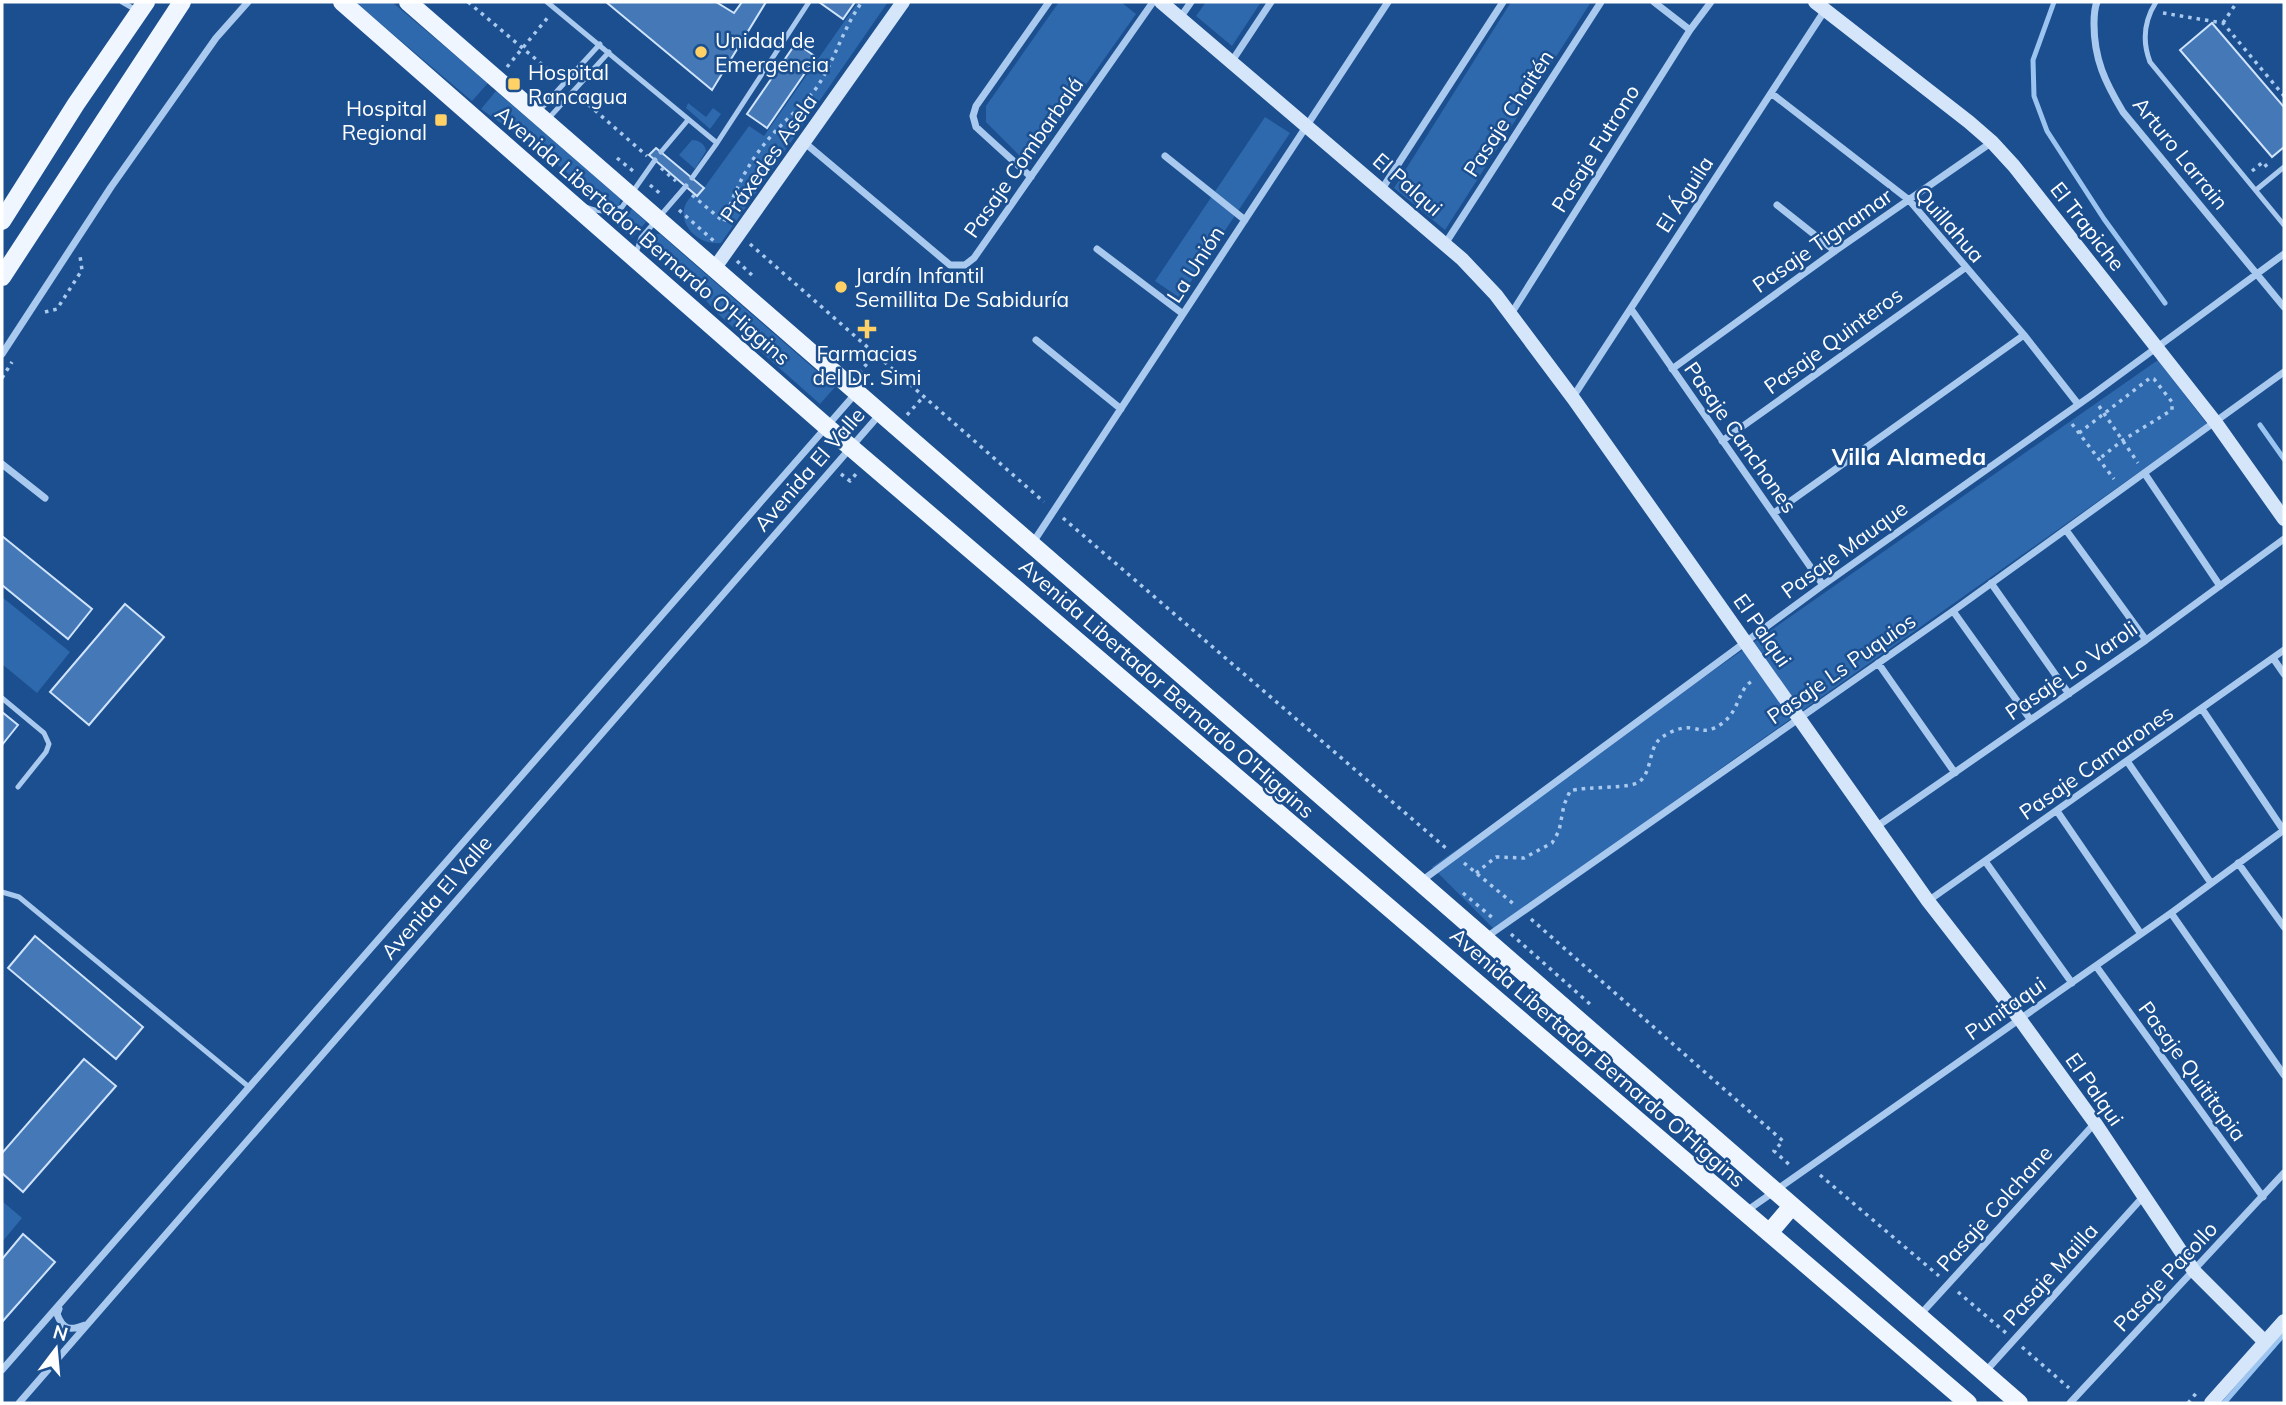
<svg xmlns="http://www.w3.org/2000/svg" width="2286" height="1405" font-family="Mulish,sans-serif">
  <rect width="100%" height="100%" fill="#1b4f8f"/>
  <!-- green -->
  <path fill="#2e69ad" d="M355,2H392L488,83L472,101Z
    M858,2H888L721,243C690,247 664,206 704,188L749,126L764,136Z
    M1059,2H1121L1136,14L1029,165L986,122V106Z
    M1206,2H1261L1232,46L1196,16Z
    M1511,2H1591L1445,230L1394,188Z
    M496,91L621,199L618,207L609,208L546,155L481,109Z
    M688,103L706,117L713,108L721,114L710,129L686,108Z
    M1265,117L1290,133L1180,298L1155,281Z
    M692,140C699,140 705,144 706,151L695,169L679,155Z
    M632,209L646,222L632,238L612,221L623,219Z
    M654,234H660L835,387L820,404L718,314L692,285L651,246L649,240Z
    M2158,360L2207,424L1494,929L1432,867Z
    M2,597L70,652L37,693L2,664Z
    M2,1201L22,1218L2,1242Z"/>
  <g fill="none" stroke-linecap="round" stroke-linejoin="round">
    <!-- stream -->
    <path stroke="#9cc4f0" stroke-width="5" d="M2054,2L2033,60L2034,96L2047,131L2104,219L2165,303
      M2260,425L2284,459
      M2224,1403L2284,1334"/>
  </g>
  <!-- building -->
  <path fill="#4478b7" stroke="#cfe3fa" stroke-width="2" d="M606,2H716L734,13L742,2H766L712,90Z
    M819,2H855L843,19Z
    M2212,23L2284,107V147L2272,157L2180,50Z
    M796,43L816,57L767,128L747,114Z
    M656,148L704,188L697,196L649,155Z
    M2,536L92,609L68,639L2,585Z
    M125,604L164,637L89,725L50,692Z
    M2,712L18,725L2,745Z
    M35,936L143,1027L116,1059L8,968Z
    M84,1059L116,1086L23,1192L2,1173V1153Z
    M23,1234L55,1262L2,1322V1259Z"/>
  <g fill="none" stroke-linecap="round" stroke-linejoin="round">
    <!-- path -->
    <path stroke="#a9c9ee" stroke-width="3.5" stroke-dasharray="3.5 5" stroke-linecap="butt" d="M468,2L557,77
      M2163,13L2223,23L2284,96
      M2223,23L2237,2
      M507,67L549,16
      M582,99L647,156
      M617,158L633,171
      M661,168L676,181
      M2252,171L2263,162L2267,167
      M650,185L663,196
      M692,195L724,222C735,189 749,160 773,134C787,118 804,105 817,87C835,60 843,28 862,2
      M679,210L715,242
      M750,244L1044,502
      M737,261L754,277
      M45,312L57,309L82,270L80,256
      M859,373L875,354
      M2,378L12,362
      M2099,406L2138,463
      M907,415L924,396
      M2072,424L2114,479
      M2079,433L2150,378L2154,379L2172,402V410L2123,440L2099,459
      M841,474L850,481L856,474
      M1063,518L1447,849
      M1464,863L1515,905
      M1476,873L1496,857L1524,858L1552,843L1559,831L1564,805L1570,791C1585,786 1629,789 1639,782C1651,773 1649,753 1657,742C1663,734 1681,726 1691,728C1699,729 1704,732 1712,729C1741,717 1735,692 1752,681
      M1463,893L1494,919
      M1531,919L1783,1141L1774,1151L1792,1167
      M1511,934L1591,1005
      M1820,1175L1939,1276
      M1958,1292L2006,1333
      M2022,1347L2069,1388
      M2188,1403L2198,1391"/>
    <!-- lane -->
    <path stroke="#a9c9ee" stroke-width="5" d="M122,2L136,10
      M547,2L717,143
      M2156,2C2144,21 2142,41 2150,62L2284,225
      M538,112L600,44
      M548,119L609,52
      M661,152L688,120
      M692,178L717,143L809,2
      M2256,190L2284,167
      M586,207C598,212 610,213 622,207L655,160
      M636,253L641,238L686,186
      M2,698L44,733L49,744L46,752L18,787
      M2,892L19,897L249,1087"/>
    <!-- street -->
    <path stroke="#a9c9ee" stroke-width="7" d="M1654,2L1690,30
      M2097,2C2094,9 2094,16 2094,24C2094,59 2105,82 2123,112L2284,307
      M1180,18L1191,2
      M1232,61L1271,2
      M1771,93L1909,200L2024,335L2078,404
      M805,143L950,265H965L974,258L1153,2
      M1165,156L1245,220
      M1031,177L976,127L973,116L976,106L1049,2
      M1382,189L1503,2
      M1777,205L1835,251
      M1445,244L1601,2
      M1097,249L1183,314
      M1631,309L1823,585
      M1511,314L1690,30L1711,2
      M1036,340L1121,409
      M2,354L111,187L216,38L248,2
      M1672,369L1835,251L1992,142
      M1573,397L1825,10
      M1722,441L1965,268
      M2,464L45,498
      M2145,474L2220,586
      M1774,513L2024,335
      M2066,530L2146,640
      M1032,544L1388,2
      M1991,583L2069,694
      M1953,611L2030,719
      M2273,658L2284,674
      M1878,663L1955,773
      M2202,709L2284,831
      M2127,761L2211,883
      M2057,811L2141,934
      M1876,827L2146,640L2284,539
      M1985,861L2072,983
      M2238,863L2284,927
      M1420,882L1823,585L2092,395L2284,254
      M1928,901L2284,650
      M2171,913L2284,1075
      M1485,938L1953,611L2284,372
      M2096,966L2263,1197
      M1745,1212L2171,913L2284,830
      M59,1309L57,1314C63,1330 70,1331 85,1325
      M1919,1316L2095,1123
      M2,1370L856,393
      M1985,1372L2142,1198
      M19,1403L880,414
      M2070,1403L2284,1173"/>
    <!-- secondary -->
    <path stroke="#d6e6fa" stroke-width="14" d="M1161,2L1462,259L1496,295L1573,398L1928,901L2019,1018L2095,1123L2194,1271L2265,1342
      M1815,2L1969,122L1992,142L2014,166L2216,423L2284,519
      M714,269L903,2
      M2211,1403L2284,1321"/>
    <!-- primary -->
    <path stroke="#f0f6ff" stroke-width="18" d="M342,2L827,427L1968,1403
      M408,2L2019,1403
      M2,221L76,104L146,2
      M2,277L182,2
      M1769,1233L1792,1206"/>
  </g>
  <!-- markers -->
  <g fill="#ffd166" stroke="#1b4f8f" stroke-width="2.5">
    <circle cx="701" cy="52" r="7"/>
    <rect x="507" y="77" width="14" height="14" rx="3.5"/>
    <rect x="434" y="113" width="14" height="14" rx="3.5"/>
    <circle cx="841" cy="287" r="7"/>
    <path d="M863.5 318.5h7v7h7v7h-7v7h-7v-7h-7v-7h7z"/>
  </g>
  <g text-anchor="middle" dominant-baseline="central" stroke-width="5" stroke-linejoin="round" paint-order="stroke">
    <!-- poi labels -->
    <g font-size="21" fill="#fff" stroke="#1b4f8f" text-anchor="start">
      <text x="715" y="40">Unidad de<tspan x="715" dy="24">Emergencia</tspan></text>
      <text x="528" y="72">Hospital<tspan x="528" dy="24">Rancagua</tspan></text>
      <text x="427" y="108" text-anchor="end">Hospital<tspan x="427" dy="24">Regional</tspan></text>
      <text x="855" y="275">Jardín Infantil<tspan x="855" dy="24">Semillita De Sabiduría</tspan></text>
      <text x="867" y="353" text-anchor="middle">Farmacias<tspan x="867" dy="24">del Dr. Simi</tspan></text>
    </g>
    <!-- street labels -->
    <g font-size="21" fill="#fff" stroke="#1b4f8f">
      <text transform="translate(1508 113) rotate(-57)">Pasaje Chaitén</text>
      <text transform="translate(1595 148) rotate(-58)">Pasaje Futrono</text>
      <text transform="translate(2181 153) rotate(51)">Arturo Larrain</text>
      <text transform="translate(1023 157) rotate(-55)">Pasaje Combarbalá</text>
      <text transform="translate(768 158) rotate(-55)">Práxedes Asela</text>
      <text transform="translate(1408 184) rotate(41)">El Palqui</text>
      <text transform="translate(1684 194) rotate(-57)">El Águila</text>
      <text transform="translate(1950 224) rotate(49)">Quillahua</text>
      <text transform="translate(2088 226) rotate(52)">El Trapiche</text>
      <text transform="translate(643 235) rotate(41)">Avenida Libertador Bernardo O'Higgins</text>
      <text transform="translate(1822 240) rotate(-35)">Pasaje Tignamar</text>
      <text transform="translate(1195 264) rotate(-57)">La Unión</text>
      <text transform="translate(1833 340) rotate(-36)">Pasaje Quinteros</text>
      <text transform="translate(1741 437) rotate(55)">Pasaje Canchones</text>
      <text transform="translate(809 469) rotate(-49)">Avenida El Valle</text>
      <text transform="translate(1844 549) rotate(-36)">Pasaje Mauque</text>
      <text transform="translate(1763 630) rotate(55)">El Palqui</text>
      <text transform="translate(1841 668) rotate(-35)">Pasaje Ls Puquios</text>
      <text transform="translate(2071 670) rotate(-35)">Pasaje Lo Varoli</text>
      <text transform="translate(1167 688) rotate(41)">Avenida Libertador Bernardo O'Higgins</text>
      <text transform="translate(2096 762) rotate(-35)">Pasaje Camarones</text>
      <text transform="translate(436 897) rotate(-49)">Avenida El Valle</text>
      <text transform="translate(2005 1008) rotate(-35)">Punitaqui</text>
      <text transform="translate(1598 1057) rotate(41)">Avenida Libertador Bernardo O'Higgins</text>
      <text transform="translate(2193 1071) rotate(54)">Pasaje Quititapia</text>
      <text transform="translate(2095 1089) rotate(55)">El Palqui</text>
      <text transform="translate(1994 1208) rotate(-48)">Pasaje Colchane</text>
      <text transform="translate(2050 1274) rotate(-48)">Pasaje Mailla</text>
      <text transform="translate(2165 1276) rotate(-47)">Pasaje Pacollo</text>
    </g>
    <!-- neighbourhood labels -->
    <g font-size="23" font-weight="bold" fill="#fff" stroke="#1b4f8f">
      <text x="1909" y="456">Villa Alameda</text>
    </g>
  </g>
  <!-- border -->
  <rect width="2286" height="1405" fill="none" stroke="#ffffff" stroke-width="7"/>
  <!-- north arrow -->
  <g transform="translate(56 1349) rotate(16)" stroke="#1b4f8f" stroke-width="5" paint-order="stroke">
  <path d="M0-5L12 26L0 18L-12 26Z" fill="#ffffff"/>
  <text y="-10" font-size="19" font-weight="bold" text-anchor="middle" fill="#ffffff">N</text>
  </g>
</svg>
